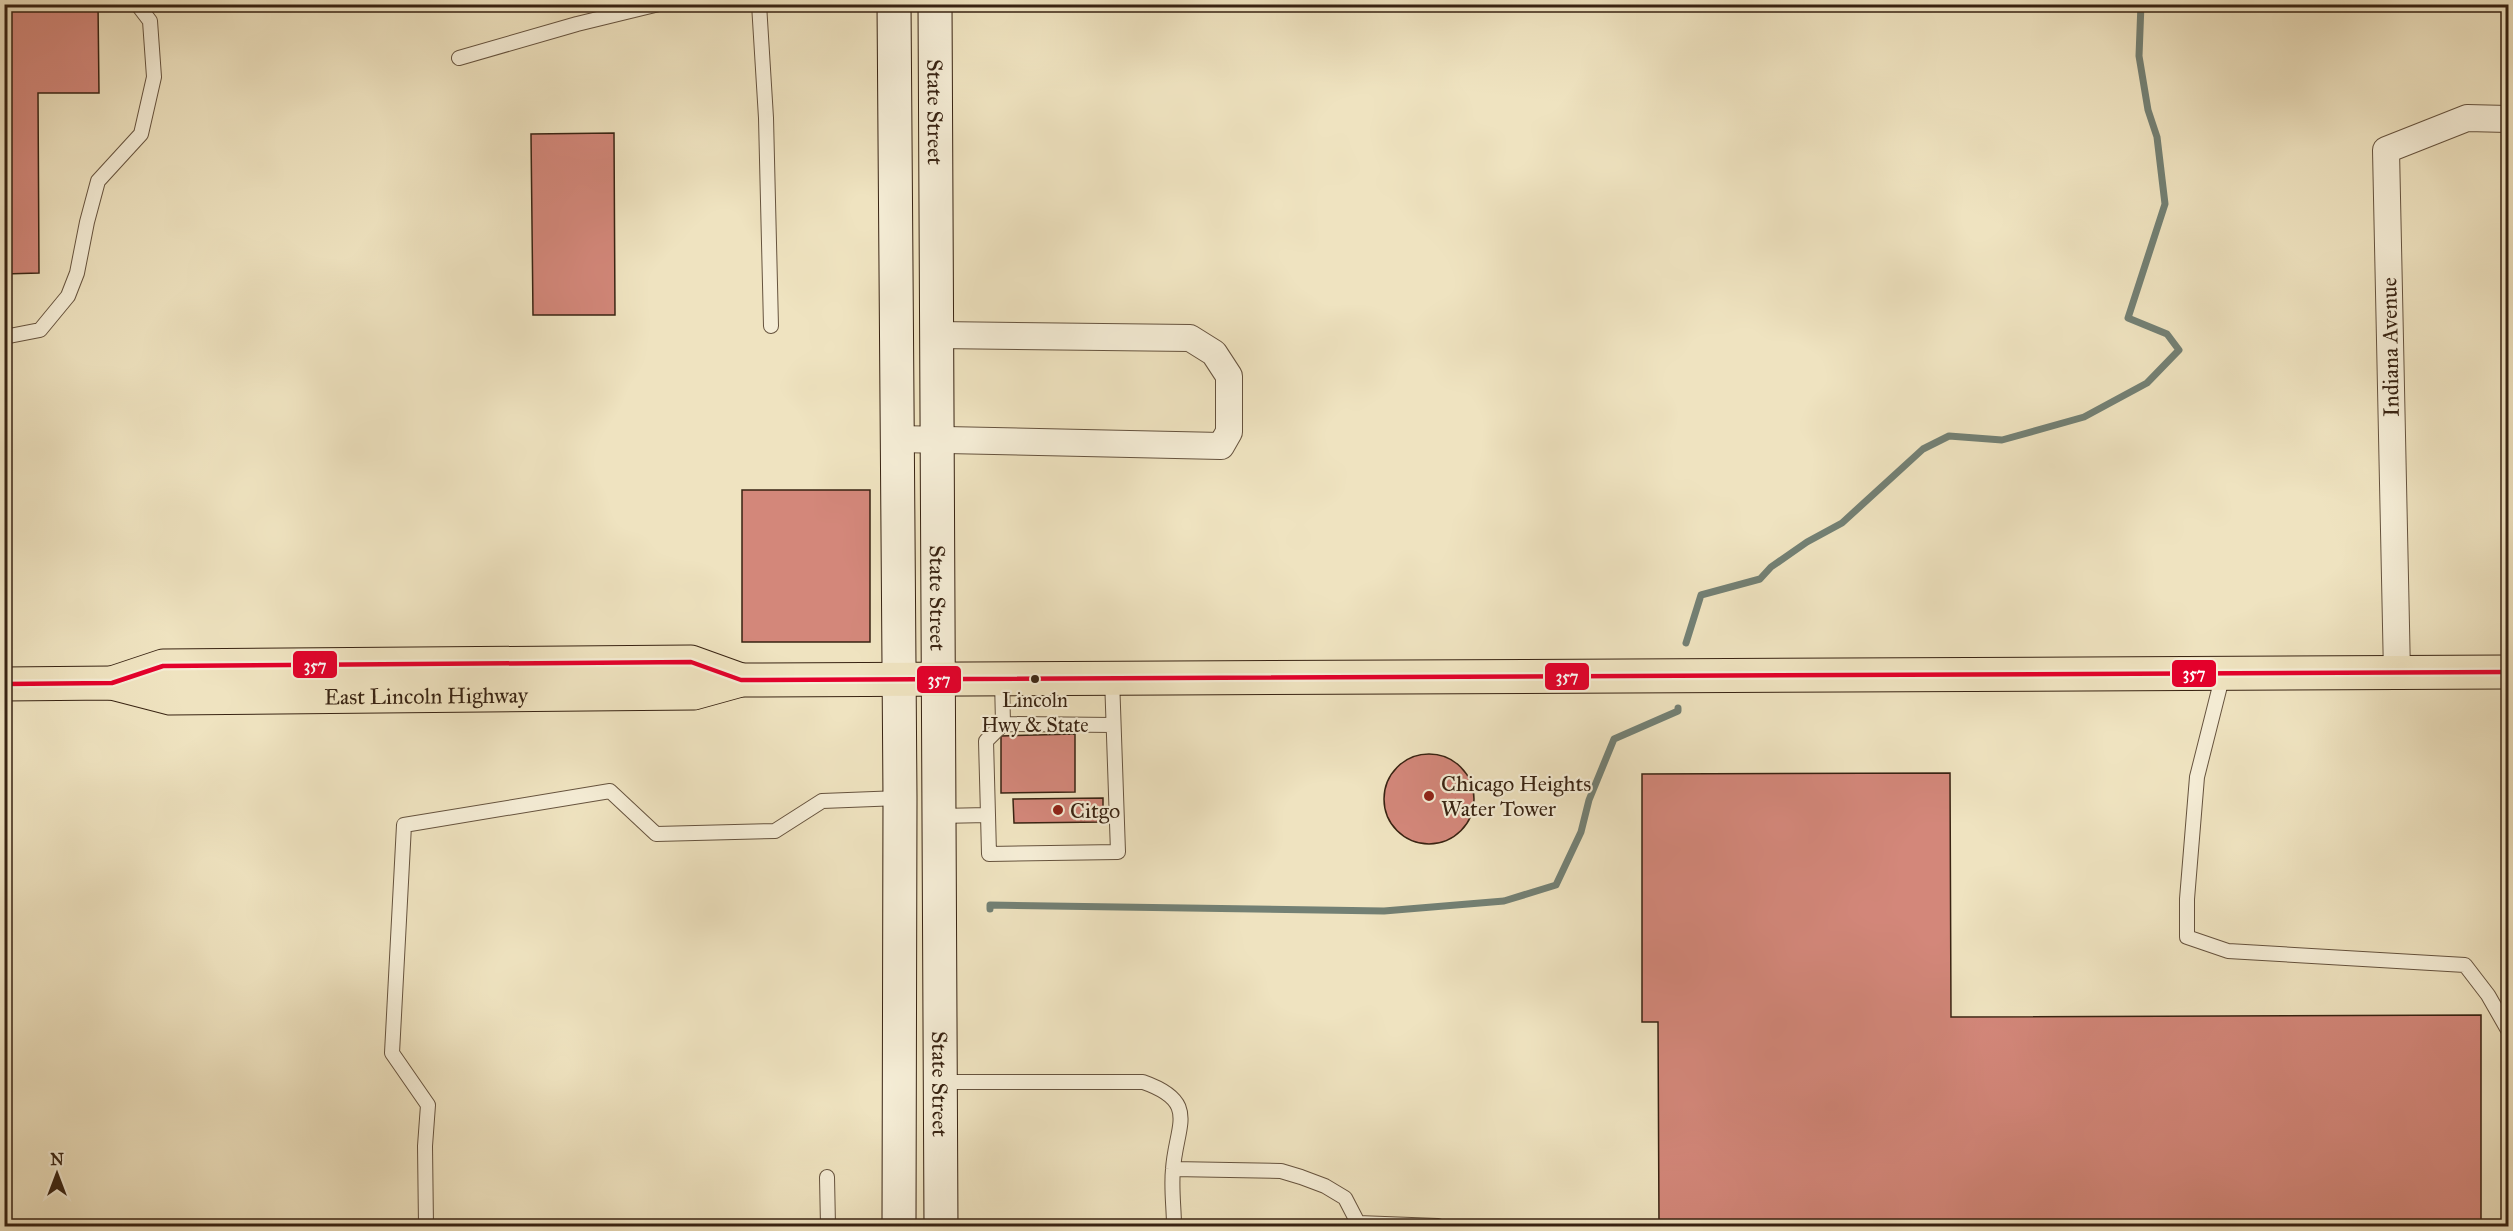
<svg xmlns="http://www.w3.org/2000/svg" width="2513" height="1231" font-family="'IM FELL Great Primer',serif">
  <rect width="100%" height="100%" fill="#efe3c0"/>
  <filter id="stains"><feTurbulence type="fractalNoise" baseFrequency=".00333" numOctaves="4"/><feColorMatrix values="0 0 0 0 .2 0 0 0 0 .09 0 0 0 0 .02 0 0 0 .5 -.17"/></filter>
  <radialGradient id="worn" r=".72"><stop offset=".6" stop-color="#630" stop-opacity="0"/><stop offset="1" stop-color="#630" stop-opacity=".3"/></radialGradient>
  <g fill="none" stroke-linecap="round" stroke-linejoin="round">
    <!-- stream -->
    <path stroke="#738074" stroke-width="7" d="M1686,643L1701,595L1760,579L1771,567L1807,542L1842,523L1923,449L1949,436L2002,440L2084,417L2147,383L2179,350L2167,334L2128,318L2165,204L2157,137L2148,110L2139,56L2141,4
      M990,909V905L1384,911L1504,901L1556,885L1581,832L1589,800L1614,739L1678,711V708"/>
  </g>
  <!-- building -->
  <path fill="#d3877a" stroke="#382312" stroke-width="1.5" d="M4,4H98L99,93H38L39,273L4,274Z
    M614,133L615,315H533L531,134Z
    M742,490H870V642H742Z
    M1075,734V792L1001,793V736Z
    M1384 799a45 45 0 1 1 90 0a45 45 0 1 1-90 0Z
    M1950,773L1951,1017L2481,1015V1226H1659L1658,1022H1642V774Z
    M1103,798V822L1014,823L1013,799Z"/>
  <g fill="none" stroke-linecap="round" stroke-linejoin="round">
    <!-- lane casing -->
    <g stroke="#66533e" stroke-width="16">
      <path id="lane" d="M759,4L766,118L771,326
        M459,58L577,24L659,4
        M4,337L40,330L68,296L77,273L87,222L98,181L141,134L154,77L150,21L137,4
        M2223,674L2197,777L2187,899V937L2228,951L2465,965L2488,995L2508,1030
        M1002,679L1003,724
        M988,815L986,741L1003,724L1113,725
        M939,816L988,815L989,854L1118,852L1112,678
        M940,1082H1143C1200,1102 1176,1125 1173,1169C1171,1188 1174,1208 1174,1226
        M1173,1169L1281,1171L1301,1177L1325,1186L1345,1198L1358,1223L1438,1226
        M827,1177L828,1226
        M426,1226L425,1146L428,1105L392,1053L404,825L610,791L656,834L775,831L822,801L900,798"/>
    </g>
    <!-- street casing -->
    <g stroke="#66533e" stroke-width="28">
      <path id="street" d="M898,439L1221,446L1229,432V376L1214,353L1190,338L937,335
        M2397,673L2386,150L2467,118L2508,119"/>
    </g>
    <!-- secondary casing -->
    <g stroke="#382312" stroke-width="35">
      <g id="secondary">
        <path d="M894,4L900,798L899,1226"/>
        <path id="s1" d="M935,4L941,1226"/>
      </g>
    </g>
    <!-- primary casing -->
    <g stroke="#382312" stroke-width="35">
      <g id="primary">
        <path d="M112,683L163,666L691,662L741,680"/>
        <path id="s2" d="M4,684L112,683L170,698L694,693L741,680L2508,672"/>
      </g>
    </g>
    <!-- lane -->
    <use href="#lane" stroke="#f5edd6" stroke-width="14"/>
    <!-- street -->
    <use href="#street" stroke="#f5edd6" stroke-width="26"/>
    <!-- secondary -->
    <use href="#secondary" stroke="#f5edd6" stroke-width="33"/>
    <!-- primary -->
    <use href="#primary" stroke="#efe3c0" stroke-width="33"/>
    <!-- bus-1 casing -->
    <g stroke="#f5edd6" stroke-width="9">
      <path id="bus-1" d="M4,684L112,683L163,666L691,662L741,680L2508,672"/>
    </g>
    <!-- bus-1 -->
    <use href="#bus-1" stroke="#e4002b" stroke-width="4.5"/>
  </g>
  <!-- markers -->
  <circle fill="#382312" stroke="#f5edd6" stroke-width="2" cx="1035" cy="679" r="5"/>
  <g fill="#8f2418" stroke="#f5edd6" stroke-width="2">
    <circle cx="1429" cy="796" r="6"/>
    <circle cx="1058" cy="810" r="6"/>
  </g>
  <g text-anchor="middle" dominant-baseline="central" stroke-width="4.5" stroke-linejoin="round" paint-order="stroke">
    <!-- bus labels -->
    <g font-size="20" fill="#382312" stroke="#f5edd6">
      <text x="1035" y="700">Lincoln<tspan x="1035" dy="25">Hwy &amp; State</tspan></text>
    </g>
    <!-- street labels -->
    <g font-size="22" fill="#382312" stroke="#f5edd6">
      <text stroke="none"><textPath href="#s1" startOffset="108">State Street</textPath></text>
      <text transform="translate(2390 347) rotate(-91)">Indiana Avenue</text>
      <text stroke="none"><textPath href="#s1" startOffset="594">State Street</textPath></text>
      <text stroke="none"><textPath href="#s2" startOffset="424">East Lincoln Highway</textPath></text>
      <text stroke="none"><textPath href="#s1" startOffset="1080">State Street</textPath></text>
    </g>
    <!-- poi labels -->
    <g font-size="22" fill="#382312" stroke="#f5edd6" text-anchor="start">
      <text x="1441" y="783">Chicago Heights<tspan x="1441" dy="25">Water Tower</tspan></text>
      <text x="1070" y="810">Citgo</text>
    </g>
  </g>
  <g stroke="#f5edd6" stroke-width="2">
    <rect x="292" y="650" width="46" height="29" rx="6" fill="#e4002b"/>
    <rect x="2171" y="659" width="46" height="29" rx="6" fill="#e4002b"/>
    <rect x="1544" y="662" width="46" height="29" rx="6" fill="#e4002b"/>
    <rect x="916" y="665" width="46" height="29" rx="6" fill="#e4002b"/>
  </g>
  <g font-size="16" text-anchor="middle" font-weight="bold" fill="#fff">
    <text x="315" y="671">357</text>
    <text x="2194" y="679">357</text>
    <text x="1567" y="682">357</text>
    <text x="939" y="685">357</text>
  </g>
  <!-- margin -->
  <rect width="2513" height="1231" fill="none" stroke="#efe3c0" stroke-width="24"/>
  <rect x="6" y="6" width="2501" height="1219" fill="none" stroke="#382312" stroke-width="3"/>
  <rect x="12" y="12" width="2489" height="1207" fill="none" stroke="#382312" stroke-width="1.5"/>
  <!-- north arrow -->
  <g transform="translate(57 1174)" stroke="#f5edd6" stroke-width="4.5" paint-order="stroke">
  <path d="M0-4.5L10 22L0 15L-10 22Z" fill="#382312"/>
  <text y="-9" font-size="16" font-weight="bold" text-anchor="middle" fill="#382312">N</text>
  </g>
  <rect width="100%" height="100%" filter="url(#stains)"/>
  <rect width="100%" height="100%" fill="url(#worn)"/>
</svg>
